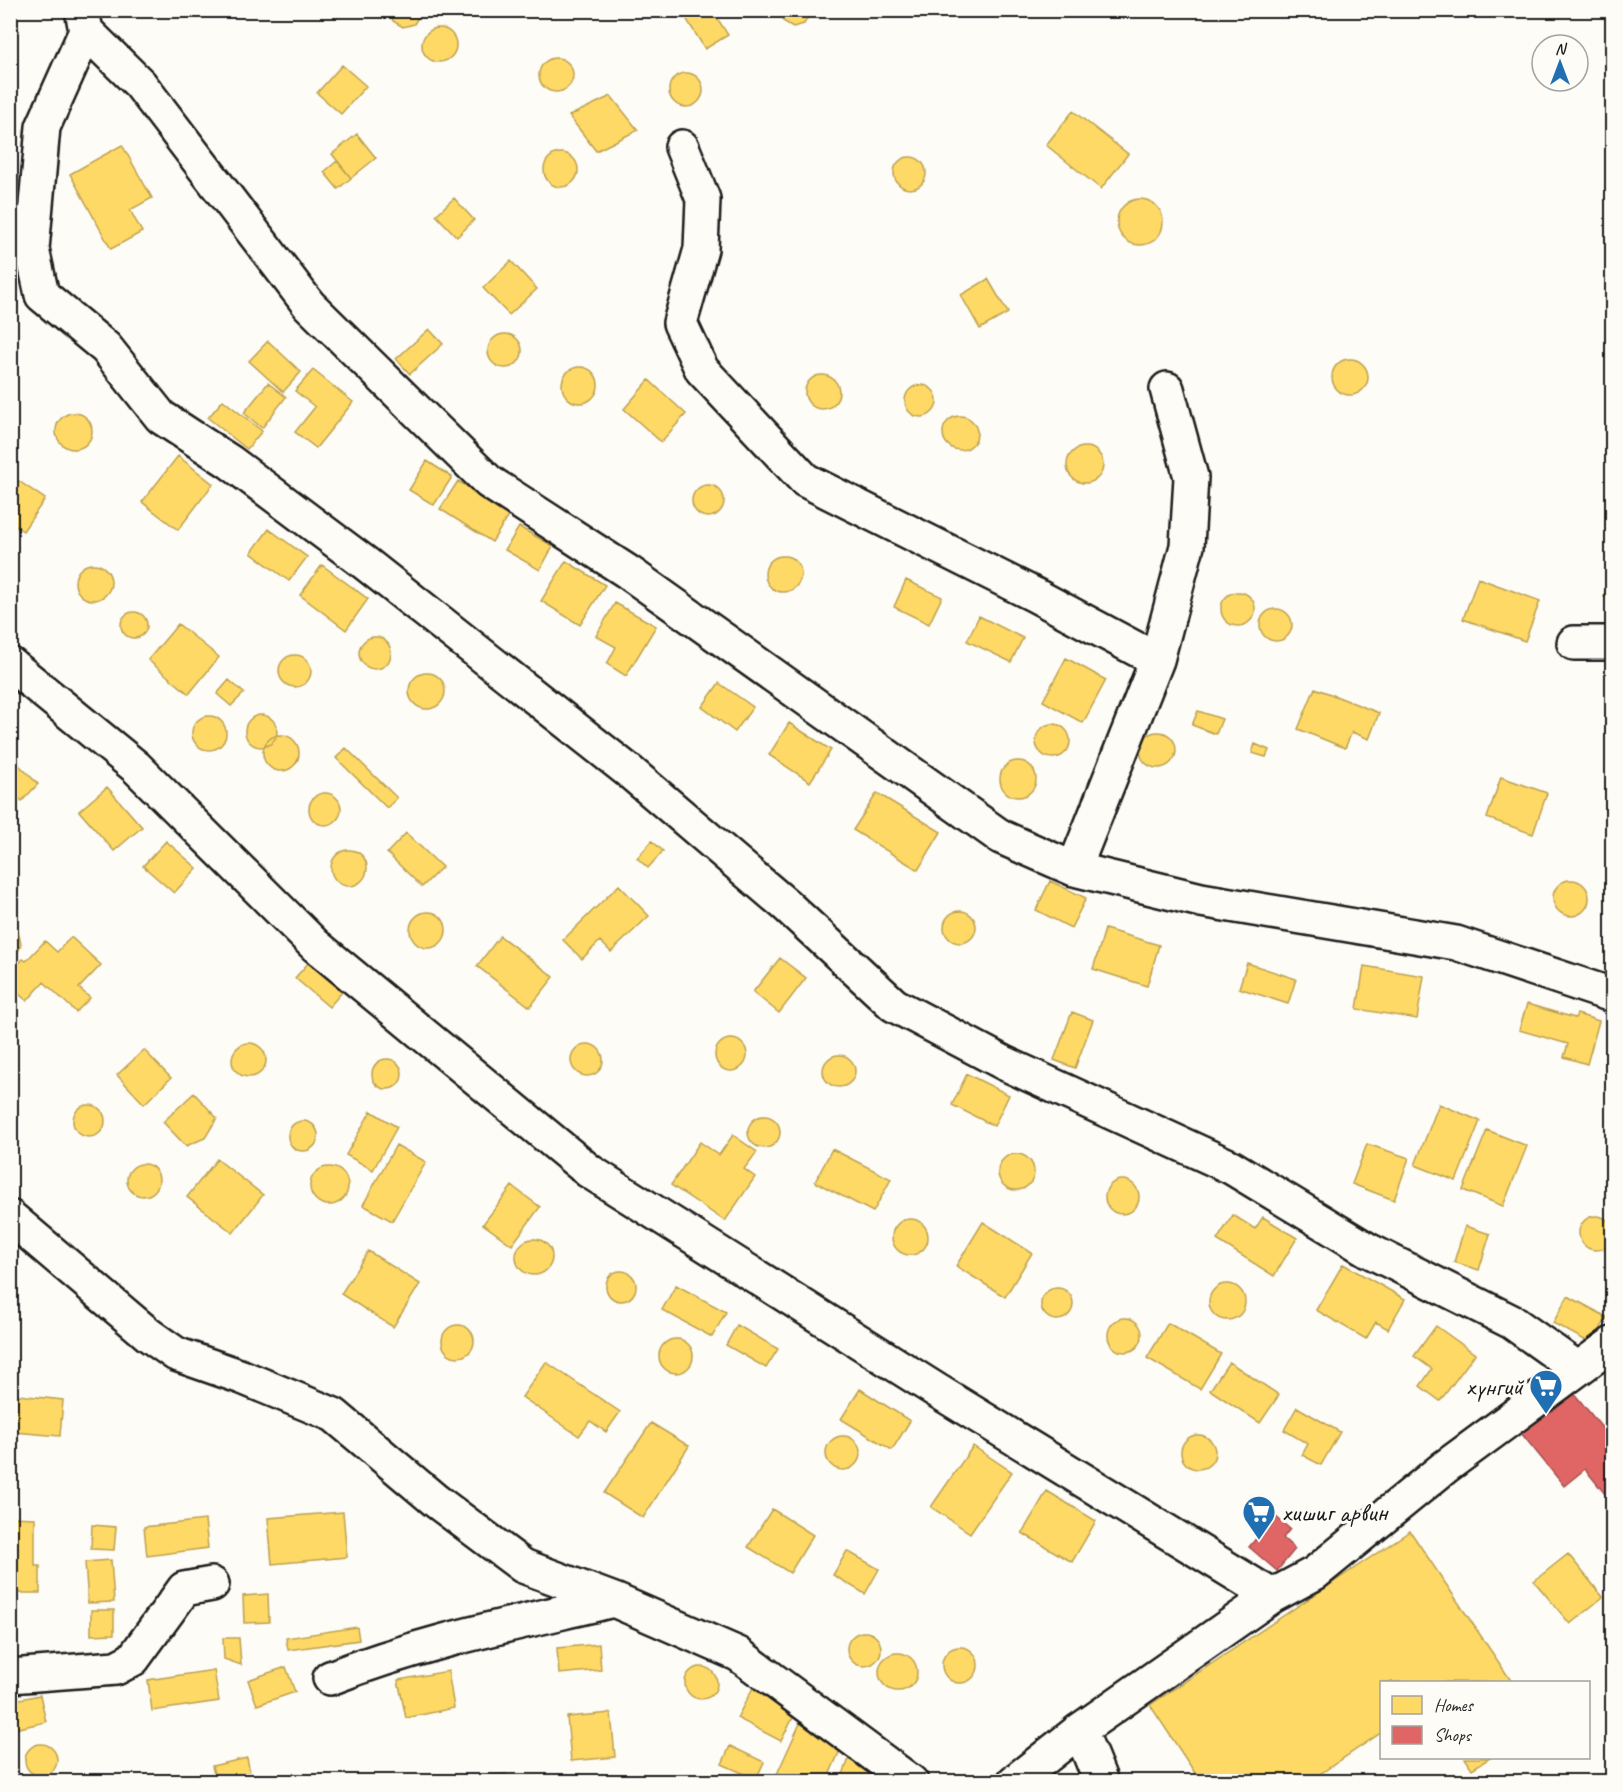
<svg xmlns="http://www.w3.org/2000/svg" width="1623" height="1792" font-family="Caveat,sans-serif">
  <rect width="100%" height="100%" fill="#fdfcf7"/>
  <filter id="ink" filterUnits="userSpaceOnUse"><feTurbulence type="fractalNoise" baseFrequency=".0167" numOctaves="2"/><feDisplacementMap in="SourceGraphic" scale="12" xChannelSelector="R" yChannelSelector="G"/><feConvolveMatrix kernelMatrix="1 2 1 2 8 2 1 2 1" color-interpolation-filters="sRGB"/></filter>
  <g filter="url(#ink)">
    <!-- homes -->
    <path fill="#ffd966" stroke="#bba050" stroke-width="1.5" d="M390,10H420V14L414,24L403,27L393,21Z
      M681,10H712L728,35L705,49Z
      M780,10H809V15L804,24L793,27L783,21Z
      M422 45a17 17 0 1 1 34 0a17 17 0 1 1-34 0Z
      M539 75a17 17 0 1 1 34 0a17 17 0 1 1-34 0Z
      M342,65L366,86L341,114L317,93Z
      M669 90a17 17 0 1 1 34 0a17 17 0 1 1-34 0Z
      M611,96L638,130L596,151L569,116Z
      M1073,111L1128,154L1101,189L1046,145Z
      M357,134L376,158L351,178L332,154Z
      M122,145L152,198L130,210L142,232L111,249L70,174Z
      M544 170a17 17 0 1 1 34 0a17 17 0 1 1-34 0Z
      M894 173a16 16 0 1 1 32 0a16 16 0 1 1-32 0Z
      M337,161L351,178L338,189L324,172Z
      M454,198L474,220L457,237L436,215Z
      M1117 222a23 23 0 1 1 46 0a23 23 0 1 1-46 0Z
      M511,261L537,289L509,315L483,288Z
      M988,279L1008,313L980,329L961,295Z
      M429,329L443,344L410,374L396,359Z
      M488 351a17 17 0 1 1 34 0a17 17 0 1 1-34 0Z
      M268,341L301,372L283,392L249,361Z
      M1332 377a18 18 0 1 1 36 0a18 18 0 1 1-36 0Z
      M562 385a18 18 0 1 1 36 0a18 18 0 1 1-36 0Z
      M313,370L353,402L316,448L295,432L315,407L295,391Z
      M805 392a17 17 0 1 1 34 0a17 17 0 1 1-34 0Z
      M649,380L686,414L661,442L624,409Z
      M268,383L286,397L262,428L244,413Z
      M905 401a16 16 0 1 1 32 0a16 16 0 1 1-32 0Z
      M223,400L262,431L247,449L208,418Z
      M56 431a18 18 0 1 1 36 0a18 18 0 1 1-36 0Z
      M943 433a17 17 0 1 1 34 0a17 17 0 1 1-34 0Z
      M1067 465a18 18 0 1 1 36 0a18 18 0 1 1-36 0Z
      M178,456L213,484L178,530L142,502Z
      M427,461L452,477L434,505L409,490Z
      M10,475L45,499L23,531L10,522Z
      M458,481L510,513L492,542L440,509Z
      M692 501a16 16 0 1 1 32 0a16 16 0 1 1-32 0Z
      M519,527L553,546L540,570L505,550Z
      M269,529L307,557L289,581L251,553Z
      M765 574a18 18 0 1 1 36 0a18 18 0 1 1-36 0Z
      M566,561L605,585L580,625L541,601Z
      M1612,563V599L1604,597Z
      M75 582a18 18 0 1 1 36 0a18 18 0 1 1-36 0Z
      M322,565L368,599L346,630L300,595Z
      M1478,578L1540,601L1525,641L1463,619Z
      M906,580L942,597L929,624L894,607Z
      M1221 609a17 17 0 1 1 34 0a17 17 0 1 1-34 0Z
      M615,603L656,626L626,676L607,664L616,647L596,636Z
      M1260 625a16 16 0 1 1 32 0a16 16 0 1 1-32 0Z
      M121 625a13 13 0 1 1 26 0a13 13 0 1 1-26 0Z
      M979,616L1023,638L1011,662L967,641Z
      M178,624L219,657L189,694L148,660Z
      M359 653a16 16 0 1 1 32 0a16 16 0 1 1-32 0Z
      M279 671a16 16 0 1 1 32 0a16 16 0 1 1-32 0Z
      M1066,658L1106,680L1083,723L1043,701Z
      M409 691a18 18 0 1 1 36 0a18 18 0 1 1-36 0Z
      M229,680L244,693L231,706L217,694Z
      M719,683L753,707L735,732L702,707Z
      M1315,688L1379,713L1369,739L1352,732L1345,748L1298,729Z
      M1198,711L1222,719L1216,734L1192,725Z
      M245 731a16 16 0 1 1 32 0a16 16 0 1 1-32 0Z
      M192 733a17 17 0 1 1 34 0a17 17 0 1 1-34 0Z
      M1612,722V747L1607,736L1608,730Z
      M789,723L831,750L810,782L769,755Z
      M1036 741a17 17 0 1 1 34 0a17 17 0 1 1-34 0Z
      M1140 750a18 18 0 1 1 36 0a18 18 0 1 1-36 0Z
      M263 753a18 18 0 1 1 36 0a18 18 0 1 1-36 0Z
      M1255,744L1269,750L1266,757L1252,753Z
      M346,748L397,798L387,808L336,758Z
      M15,761L38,784L22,801L10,790V766Z
      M1000 779a18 18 0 1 1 36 0a18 18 0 1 1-36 0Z
      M1501,777L1547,793L1533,834L1487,818Z
      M107,787L142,827L114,851L79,811Z
      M309 809a16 16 0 1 1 32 0a16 16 0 1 1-32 0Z
      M877,793L941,832L918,870L853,830Z
      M406,833L442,867L422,887L387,853Z
      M166,841L197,868L174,893L143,866Z
      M652,841L663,851L648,868L637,858Z
      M331 868a18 18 0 1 1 36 0a18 18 0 1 1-36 0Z
      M1553 898a18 18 0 1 1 36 0a18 18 0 1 1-36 0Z
      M1050,881L1086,898L1071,928L1036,910Z
      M619,885L649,916L611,952L600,941L582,959L563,940Z
      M944 927a16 16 0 1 1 32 0a16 16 0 1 1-32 0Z
      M410 930a18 18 0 1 1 36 0a18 18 0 1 1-36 0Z
      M10,926L18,931L21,944L19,950L10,958Z
      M1105,929L1159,945L1147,986L1093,969Z
      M500,936L554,977L530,1007L477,966Z
      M71,937L101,965L79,988L90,998L76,1012L44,982L27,1001L10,986V972L23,959L26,961L45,941L57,952Z
      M780,958L806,978L779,1013L753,992Z
      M309,962L342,992L329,1007L295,978Z
      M1247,963L1296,979L1288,1004L1239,988Z
      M1364,966L1424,976L1417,1019L1357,1009Z
      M1527,1004L1575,1018L1577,1014L1599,1021L1587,1064L1564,1057L1568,1044L1519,1030Z
      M1072,1012L1093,1020L1075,1068L1054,1060Z
      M715 1055a16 16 0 1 1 32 0a16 16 0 1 1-32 0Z
      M232 1060a17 17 0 1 1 34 0a17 17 0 1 1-34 0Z
      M571 1060a16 16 0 1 1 32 0a16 16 0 1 1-32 0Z
      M144,1050L171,1078L144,1104L117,1075Z
      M823 1071a16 16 0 1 1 32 0a16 16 0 1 1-32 0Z
      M372 1074a15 15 0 1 1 30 0a15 15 0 1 1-30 0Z
      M967,1074L1009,1095L994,1126L952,1105Z
      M194,1093L217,1118L205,1138L186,1146L163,1122Z
      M1439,1104L1480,1121L1456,1181L1415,1165Z
      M73 1121a16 16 0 1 1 32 0a16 16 0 1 1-32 0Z
      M371,1111L397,1127L373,1170L346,1155Z
      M748 1132a16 16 0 1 1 32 0a16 16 0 1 1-32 0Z
      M288 1136a15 15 0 1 1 30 0a15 15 0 1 1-30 0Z
      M1487,1130L1527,1146L1503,1206L1463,1190Z
      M733,1135L757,1152L744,1169L755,1177L725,1221L671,1185L700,1142L719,1155Z
      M1367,1144L1409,1158L1394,1200L1352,1184Z
      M396,1145L426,1162L392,1221L363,1205Z
      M832,1149L891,1179L873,1212L815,1182Z
      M998 1172a18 18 0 1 1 36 0a18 18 0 1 1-36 0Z
      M217,1159L263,1195L233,1233L187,1197Z
      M127 1180a16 16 0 1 1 32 0a16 16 0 1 1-32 0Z
      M310 1186a19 19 0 1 1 38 0a19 19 0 1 1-38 0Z
      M1105 1197a17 17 0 1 1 34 0a17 17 0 1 1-34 0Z
      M512,1186L540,1207L512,1245L483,1224Z
      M1233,1215L1255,1229L1263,1217L1297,1238L1274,1276L1217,1240Z
      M1579 1233a17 17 0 1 1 34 0a17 17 0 1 1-34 0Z
      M892 1237a18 18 0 1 1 36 0a18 18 0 1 1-36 0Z
      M983,1222L1032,1253L1005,1297L956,1266Z
      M1465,1226L1490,1234L1479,1270L1454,1262Z
      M516 1257a18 18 0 1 1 36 0a18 18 0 1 1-36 0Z
      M368,1251L420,1284L393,1327L341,1294Z
      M1343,1264L1405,1299L1388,1329L1376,1322L1366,1339L1316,1310Z
      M606 1286a15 15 0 1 1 30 0a15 15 0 1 1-30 0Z
      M1209 1302a18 18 0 1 1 36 0a18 18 0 1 1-36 0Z
      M676,1285L726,1312L712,1337L662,1310Z
      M1041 1304a16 16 0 1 1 32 0a16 16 0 1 1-32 0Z
      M1568,1296L1607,1317L1592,1344L1553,1323Z
      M1108 1335a17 17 0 1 1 34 0a17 17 0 1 1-34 0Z
      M1168,1323L1221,1354L1200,1389L1147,1358Z
      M737,1325L778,1349L766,1368L726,1345Z
      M442 1341a16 16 0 1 1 32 0a16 16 0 1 1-32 0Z
      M1436,1326L1475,1354L1440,1401L1420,1386L1432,1369L1414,1356Z
      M659 1356a17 17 0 1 1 34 0a17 17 0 1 1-34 0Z
      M546,1362L620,1412L606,1432L590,1421L579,1436L522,1397Z
      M1229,1362L1279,1395L1260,1423L1210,1390Z
      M860,1389L910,1421L892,1450L841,1419Z
      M18,1395L63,1400L60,1436L14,1432Z
      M1297,1407L1340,1432L1321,1465L1302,1455L1308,1444L1284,1430Z
      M651,1423L689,1446L643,1518L604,1493Z
      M1181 1452a17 17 0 1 1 34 0a17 17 0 1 1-34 0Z
      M826 1453a17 17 0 1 1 34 0a17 17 0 1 1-34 0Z
      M973,1446L1012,1472L970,1533L931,1507Z
      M1047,1491L1096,1521L1072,1562L1022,1533Z
      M772,1509L813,1535L790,1573L748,1547Z
      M343,1512L347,1557L272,1564L268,1518Z
      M10,1517L35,1518V1566H40V1593H10L13,1543H10Z
      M205,1520L208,1548L147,1556L144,1527Z
      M92,1525L116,1527L114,1550L91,1549Z
      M1410,1531L1512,1682H1382V1732L1308,1782H1201L1150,1705Z
      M847,1551L879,1569L865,1594L833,1575Z
      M1568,1554L1603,1597L1570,1624L1534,1581Z
      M111,1560L114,1602L88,1603L85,1562Z
      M268,1594L269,1622L244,1623L243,1596Z
      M91,1610H114V1634L91,1635Z
      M357,1627L359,1640L288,1650L286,1638Z
      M847 1649a17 17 0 1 1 34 0a17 17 0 1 1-34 0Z
      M223,1638H239L241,1665L224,1659Z
      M599,1644L601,1670L559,1674L557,1648Z
      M942 1665a18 18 0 1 1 36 0a18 18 0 1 1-36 0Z
      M879 1672a19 19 0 1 1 38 0a19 19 0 1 1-38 0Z
      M286,1667L295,1692L257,1705L248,1680Z
      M685 1683a16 16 0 1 1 32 0a16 16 0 1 1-32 0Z
      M214,1670L219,1701L152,1711L148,1680Z
      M448,1671L454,1708L406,1718L398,1680Z
      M755,1684L799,1706L781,1741L737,1718Z
      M40,1695L46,1722L14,1729L10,1716V1701Z
      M611,1713L615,1757L571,1761L567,1717Z
      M802,1719L845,1739L826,1782H795L777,1774Z
      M25 1760a16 16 0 1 1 32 0a16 16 0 1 1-32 0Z
      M730,1746L764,1762L756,1779L722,1764Z
      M247,1758L252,1782H216L212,1766Z
      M1465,1758H1490L1472,1769Z
      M849,1759L898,1779L897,1782H840Z
      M506,1774L507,1782H462V1777Z
      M691,1777V1782H635Z"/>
    <!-- shops -->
    <path fill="#e06666" stroke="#a55050" stroke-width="1.5" d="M1568,1386L1612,1440V1496L1609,1499L1585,1469L1564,1486L1517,1428Z
      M1275,1516L1290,1529L1283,1538L1295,1549L1277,1571L1249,1547Z"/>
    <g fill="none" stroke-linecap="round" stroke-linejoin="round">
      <!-- minor casing -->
      <g stroke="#1c1c1c" stroke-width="38">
        <path id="minor" d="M82,10L86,31L43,127L32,249L42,295L106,348L161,417L230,462L365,563L630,772L786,905L894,1005L1004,1063L1231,1167L1368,1250L1512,1322L1578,1369
          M86,31L140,84L309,305L489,482L628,572L1001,837L1074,869L1201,900L1456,943L1612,995
          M682,147L703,199L701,249L680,323L702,370L805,480L1033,594L1157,660
          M1574,643H1612
          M10,664L136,767L315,945L589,1171L936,1390L1272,1596
          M1074,869L1157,660L1187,546L1191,477L1167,389
          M10,1217L149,1335L176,1354L242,1377L334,1415L436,1501L523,1566L614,1600L738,1654L911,1782
          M10,1676L116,1668L133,1659L184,1589L212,1584
          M330,1678C422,1642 518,1623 614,1600
          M1080,1730L1101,1782
          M1014,1782L1080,1730L1272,1596L1315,1573L1445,1467L1612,1344"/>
      </g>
      <!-- minor -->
      <use href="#minor" stroke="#fdfcf7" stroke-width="33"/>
    </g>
  </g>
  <!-- icons -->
  <defs>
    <g id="supermarket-pin" transform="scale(1.725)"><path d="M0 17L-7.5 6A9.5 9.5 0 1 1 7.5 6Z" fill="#1f6fb2" stroke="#fdfcf7"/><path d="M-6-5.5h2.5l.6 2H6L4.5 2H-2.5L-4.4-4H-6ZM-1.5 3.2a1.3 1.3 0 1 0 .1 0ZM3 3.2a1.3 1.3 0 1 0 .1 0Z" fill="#fff"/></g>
  </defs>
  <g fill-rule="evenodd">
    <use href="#supermarket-pin" x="1546" y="1386"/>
    <use href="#supermarket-pin" x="1259" y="1512"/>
  </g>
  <g text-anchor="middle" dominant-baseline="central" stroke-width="6" stroke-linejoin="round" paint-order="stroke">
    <!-- poi labels -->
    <g font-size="26" fill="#1c1c1c" stroke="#fdfcf7" text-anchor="end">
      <text x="1523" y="1386">хүнгий</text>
      <text x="1282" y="1512" text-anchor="start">хишиг арвин</text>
    </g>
  </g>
  <!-- margin -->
  <rect width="1623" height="1792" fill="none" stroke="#fdfcf7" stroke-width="36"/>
  <rect x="18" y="18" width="1587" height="1756" fill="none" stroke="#1c1c1c" stroke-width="2" filter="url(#ink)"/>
  <!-- legend -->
  <rect x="1380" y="1681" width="210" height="78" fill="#fdfcf7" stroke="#a3a29f" stroke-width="1.5"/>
  <rect x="1392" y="1696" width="30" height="18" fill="#ffd966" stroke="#a3a29f" stroke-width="1.5"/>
  <text x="1434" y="1711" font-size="18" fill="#1c1c1c">Homes</text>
  <rect x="1392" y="1726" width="30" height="18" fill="#e06666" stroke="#a3a29f" stroke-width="1.5"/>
  <text x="1434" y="1741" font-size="18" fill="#1c1c1c">Shops</text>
  <!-- north arrow -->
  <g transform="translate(1560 63)"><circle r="28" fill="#fdfcf7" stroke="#a3a29f" stroke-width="1.5"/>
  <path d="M0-4.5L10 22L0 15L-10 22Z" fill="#1f6fb2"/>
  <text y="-9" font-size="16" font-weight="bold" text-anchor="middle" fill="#1c1c1c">N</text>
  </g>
</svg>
